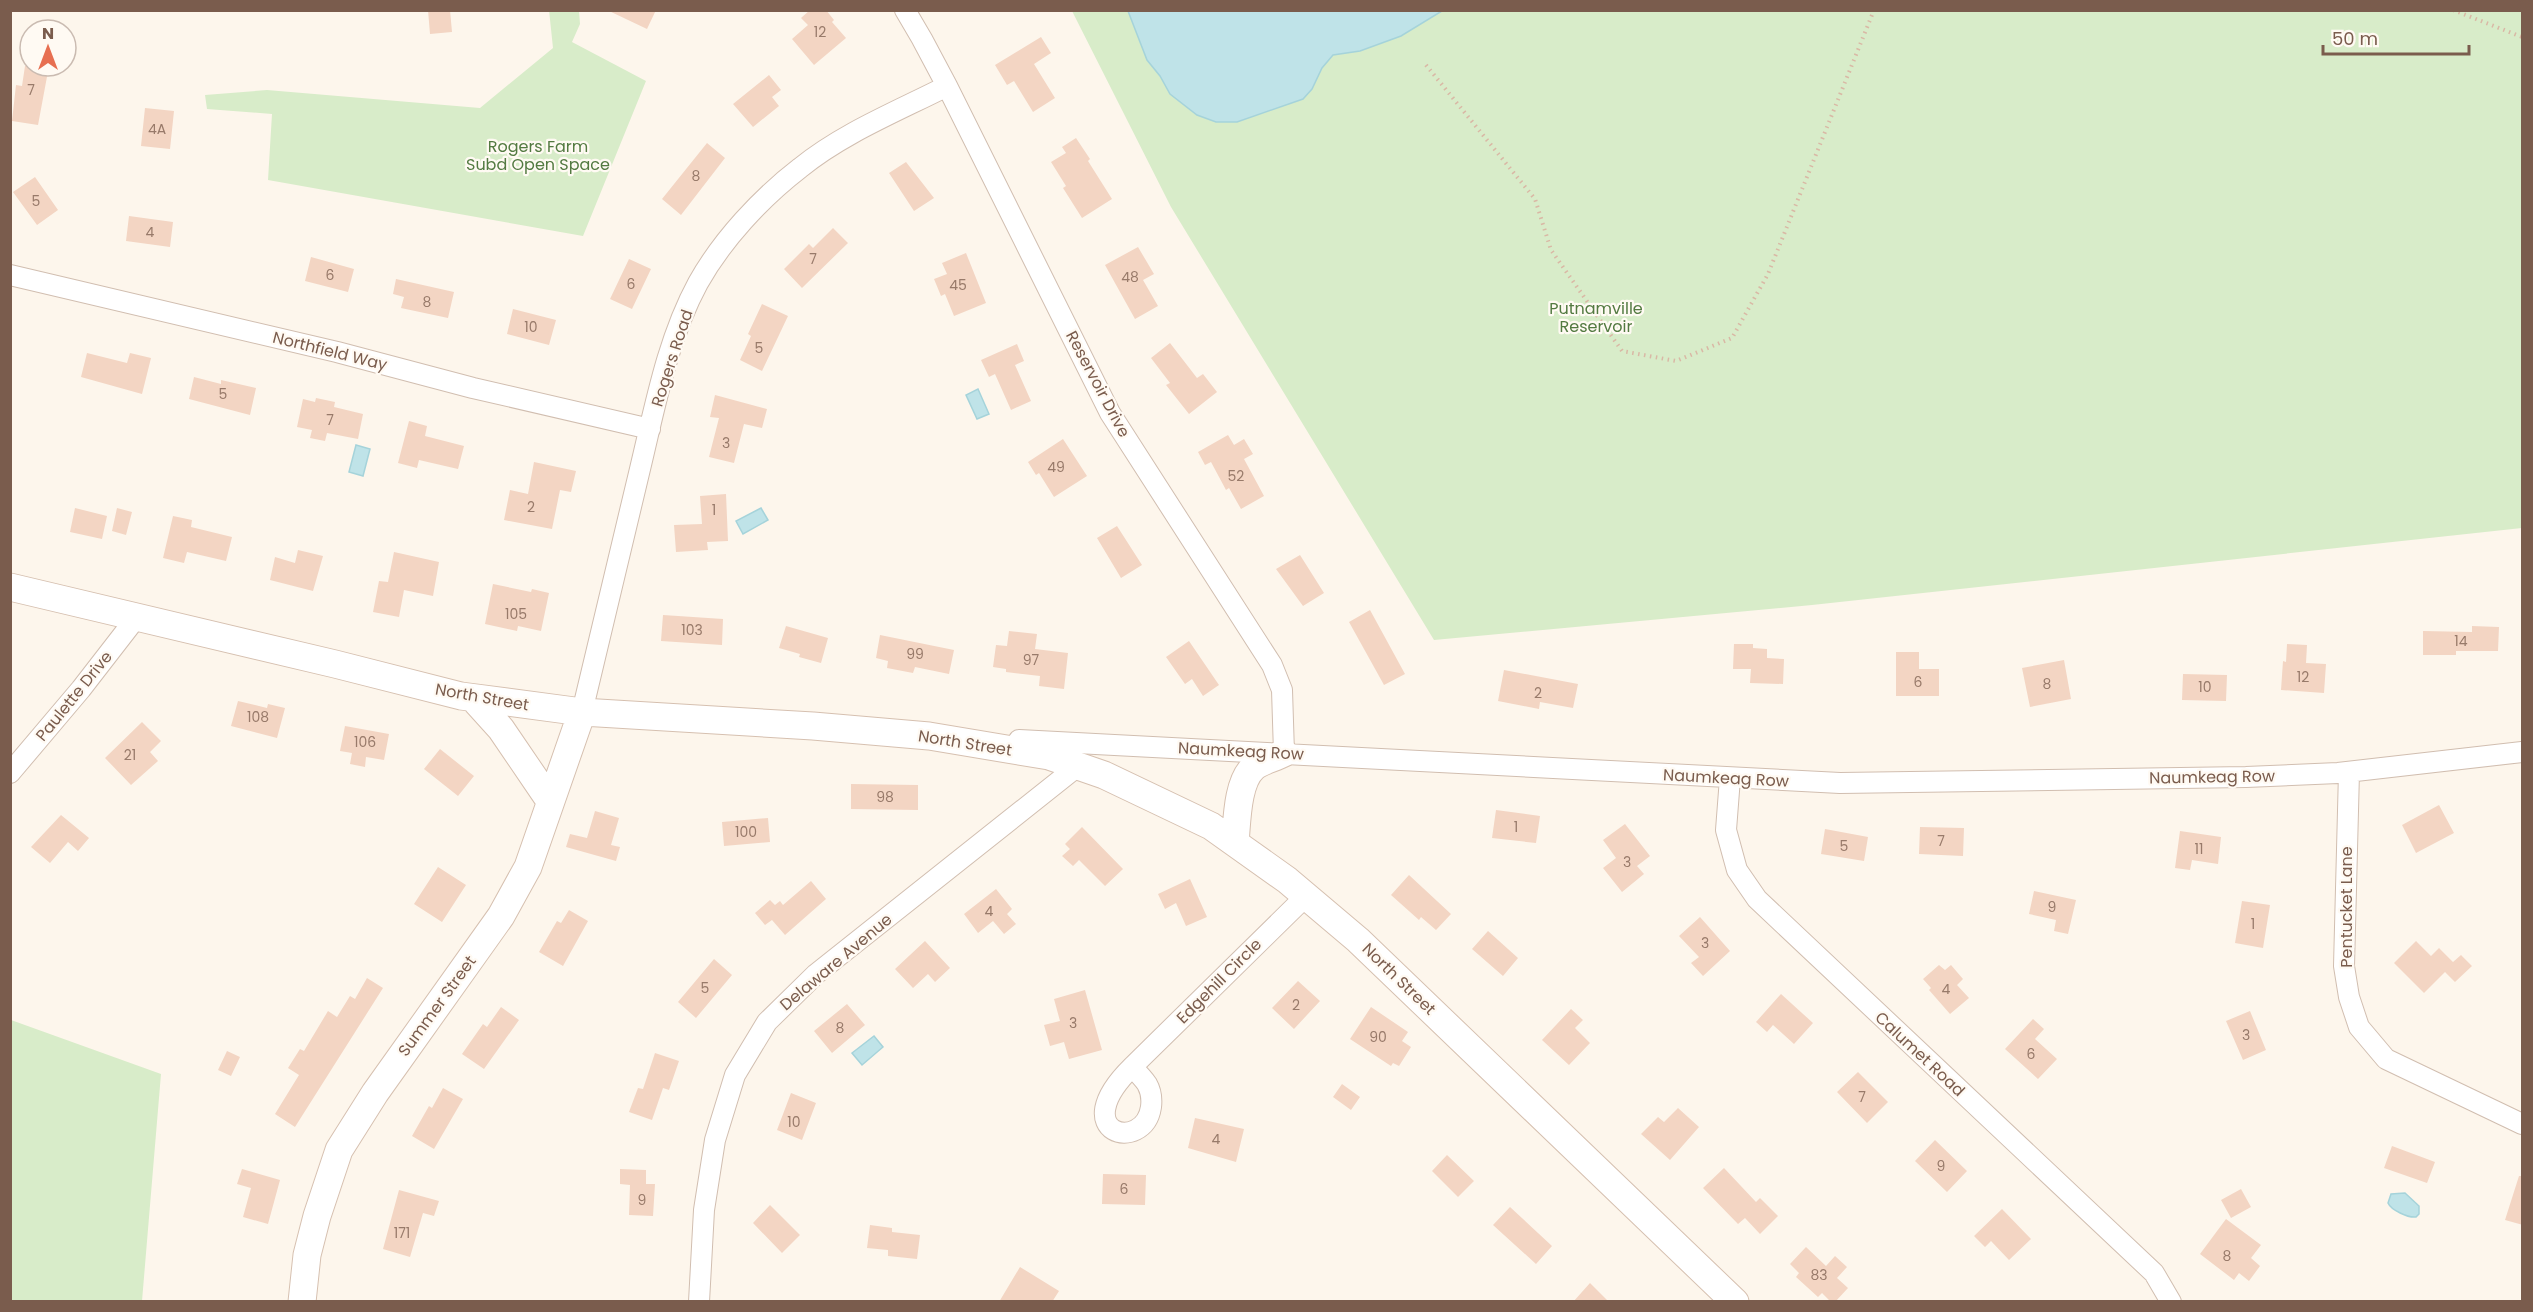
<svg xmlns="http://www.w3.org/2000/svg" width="2533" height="1312" font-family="Poppins,sans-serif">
  <rect width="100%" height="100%" fill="#fdf6ec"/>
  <!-- green -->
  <path fill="#d8ecc9" d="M549,10L579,11L580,24L572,42L646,81L583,236L268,180L272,114L207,109L205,95L267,90L480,108L553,48Z
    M1072,11H1128L1147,60L1160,76L1170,94L1197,115L1216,122H1237L1269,110L1312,89L1322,68L1333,55L1360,51L1401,36L1442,11H2522V528L1812,605L1434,640L1171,207Z
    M11,1020L161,1074L142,1301H11Z"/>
  <!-- water -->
  <path fill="#bfe3e8" stroke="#a5d3da" stroke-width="1.5" d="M1128,11H1442L1401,36L1360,51L1333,55L1322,68L1312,89L1303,99L1237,122H1216L1197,115L1170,94L1160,76L1147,60Z
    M978,389L989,414L977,419L966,395Z
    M356,445L370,449L363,476L349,472Z
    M761,508L768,520L743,534L736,521Z
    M874,1036L883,1047L862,1065L852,1053Z
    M2405,1193L2419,1206V1214L2416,1217C2408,1218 2391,1210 2388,1203L2391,1194Z"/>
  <!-- building -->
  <path fill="#f3d5c3" d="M428,10H450L452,32L430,34Z
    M607,10H656L647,29Z
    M810,10H826L834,20L832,22L846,38L814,65L792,39L808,25L801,18Z
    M1041,37L1051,53L1034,64L1055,98L1033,112L1014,81L1007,85L995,65Z
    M25,66H49L38,125L12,121L16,85L22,86Z
    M769,75L781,90L772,97L779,106L753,127L733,104Z
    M145,108L174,111L170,149L141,146Z
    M1076,138L1090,159L1088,161L1112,199L1082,218L1063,188L1066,186L1051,162L1066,153L1062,147Z
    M707,143L725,158L681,215L662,199Z
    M906,162L934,198L914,211L889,173Z
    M35,177L58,210L37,225L13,192Z
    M129,216L173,222L170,247L126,241Z
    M833,228L848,243L802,288L784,269L809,244L813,248Z
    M1138,247L1154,274L1143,280L1158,306L1135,319L1105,265Z
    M966,253L986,303L954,316L945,294L941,296L934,279L947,274L942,263Z
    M311,257L354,269L348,292L305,281Z
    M629,259L651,269L632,309L610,299Z
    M396,279L454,292L448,318L401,308L404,297L393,294Z
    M762,304L788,316L762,371L740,360L751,336L748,334Z
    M513,309L556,320L549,345L507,334Z
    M1170,343L1197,378L1203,374L1217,392L1189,414L1166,385L1170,383L1151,358Z
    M1017,344L1024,361L1015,365L1031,401L1011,410L995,374L989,377L981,360Z
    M87,353L127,363L130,353L151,358L142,394L81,377Z
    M194,377L221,384V380L256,388L250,415L189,399Z
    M715,395L767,409L762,428L744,424L734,463L709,457L719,418L710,417Z
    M316,398L335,402L334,407L363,414L358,439L327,433L325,441L310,438L312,430L297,427L303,399L315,402Z
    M409,421L427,426L425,436L464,446L458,469L419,460L417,468L398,463Z
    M1228,435L1234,445L1244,439L1253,454L1244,459L1264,496L1241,509L1229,488L1226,490L1211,462L1205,465L1198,452Z
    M1063,439L1087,476L1054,497L1039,473L1036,475L1028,462Z
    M534,462L576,471L571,492L560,490L552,529L504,520L510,490L528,494Z
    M726,494L728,541L707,542L708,550L676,552L674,525L702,524L700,496Z
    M75,508L107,516L102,539L70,532Z
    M117,508L132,512L126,535L112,531Z
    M173,516L192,520L191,527L232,537L226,561L187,552L184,563L163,558Z
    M1117,526L1142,565L1121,578L1097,538Z
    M298,550L323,556L313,591L270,580L275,557L295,563Z
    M394,552L439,562L433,596L404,590L399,617L373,612L379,581L388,582Z
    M1300,555L1324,593L1303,606L1276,569Z
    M493,584L531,592L532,589L549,593L541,631L518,626L517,631L485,624Z
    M1370,610L1405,674L1384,685L1349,622Z
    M663,615L723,619L722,645L661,641Z
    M786,626L828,638L821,663L799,657L800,654L779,648Z
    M2472,626L2499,627L2498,651H2456V655H2423V631L2472,632Z
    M1009,631L1037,634L1035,649L1068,653L1064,689L1039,686L1040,676L1006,672V669L993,667L996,645L1007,646Z
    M880,635L954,650L949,674L915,667L913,673L887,668L888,661L876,658Z
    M1189,641L1219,685L1203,696L1192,679L1185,684L1166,657Z
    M1734,644H1753V648L1767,649V658L1784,659L1783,684L1750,683L1751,669H1733Z
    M2287,644L2307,645L2306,663L2326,664L2324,693L2281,690L2283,661L2286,662Z
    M1896,652H1919V669H1939V696H1896Z
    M2064,660L2071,699L2030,707L2022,668Z
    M1504,670L1578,684L1573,708L1540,702L1539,709L1498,701Z
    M2183,674L2227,675L2226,701L2182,700Z
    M238,701L267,708L268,704L285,708L277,738L231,726Z
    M142,722L161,741L150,752L158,761L131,785L105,758Z
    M345,726L389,734L384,760L366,757L365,767L350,764L352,753L340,751Z
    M440,749L474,776L458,796L424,769Z
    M851,784L918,785V810L851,809Z
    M2439,805L2454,833L2416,853L2402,825Z
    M1496,810L1540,816L1536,843L1492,838Z
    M595,811L619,818L611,845L620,847L616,861L566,847L570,834L587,838Z
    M61,815L89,838L78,851L68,842L50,863L31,847Z
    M768,818L770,842L724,846L722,822Z
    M1625,824L1650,856L1637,866L1644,874L1622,892L1603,868L1616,858L1603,840Z
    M1082,827L1123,869L1105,886L1079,860L1073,866L1062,856L1070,849L1065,844Z
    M1920,827L1964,828L1963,856L1919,854Z
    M1825,829L1868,837L1864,861L1821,854Z
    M2180,831L2221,837L2218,864L2192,860L2190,870L2175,868Z
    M438,867L466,885L442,922L414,904Z
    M1409,875L1451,914L1436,930L1421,917L1419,920L1391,895Z
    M1190,879L1207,917L1186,926L1176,903L1165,909L1158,894Z
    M811,881L826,899L785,935L772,920L765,925L755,913L770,900L775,905L780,901L783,905Z
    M996,889L1012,909L1007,914L1016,924L1004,934L993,921L978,933L964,914Z
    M2034,891L2076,900L2068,934L2054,931L2056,920L2029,914Z
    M2242,901L2270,905L2263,948L2235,943Z
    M569,910L588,921L563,966L539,952L557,921L561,923Z
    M1700,917L1730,951L1703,976L1691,963L1699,957L1679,936Z
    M1488,931L1518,958L1503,976L1472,949Z
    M925,941L950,968L935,982L928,974L913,988L895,969Z
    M2416,941L2431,956L2439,948L2453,962L2461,955L2472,966L2455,982L2445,972L2424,993L2394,963Z
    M714,959L732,975L696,1018L678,1002Z
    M1939,965L1945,970L1951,965L1963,979L1957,985L1969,998L1950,1014L1929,990L1931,988L1923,979Z
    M367,978L383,988L295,1127L275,1114L299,1075L288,1068L300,1049L304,1051L328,1011L337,1017L350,996L355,999Z
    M1298,981L1320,1001L1294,1029L1272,1008Z
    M1085,990L1102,1050L1069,1059L1064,1042L1050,1046L1044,1025L1060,1021L1054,999Z
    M1781,994L1813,1023L1794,1044L1773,1025L1767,1032L1756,1022Z
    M847,1004L865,1025L832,1053L814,1031Z
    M501,1007L519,1020L484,1069L462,1054L483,1024L487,1027Z
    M1371,1007L1408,1032L1402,1041L1411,1047L1399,1066L1393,1063L1391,1066L1350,1039Z
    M1571,1009L1583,1020L1575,1028L1590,1043L1569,1065L1542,1040Z
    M2250,1011L2266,1050L2243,1060L2226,1021Z
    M2033,1019L2044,1029L2035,1039L2057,1059L2038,1079L2005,1049Z
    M227,1051L240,1057L231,1076L218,1070Z
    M655,1053L679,1061L669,1090L663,1088L652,1120L629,1112L638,1088L643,1089Z
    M1858,1072L1888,1102L1867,1123L1837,1092Z
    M1342,1084L1360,1097L1351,1110L1333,1097Z
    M443,1088L463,1099L434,1149L412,1136L429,1106L432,1108Z
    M791,1093L816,1103L802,1140L777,1130Z
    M1678,1108L1699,1127L1670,1160L1641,1134L1658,1117L1664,1122Z
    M1195,1118L1244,1129L1236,1162L1188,1148Z
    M1935,1140L1967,1171L1947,1192L1915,1161Z
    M2392,1146L2435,1162L2427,1183L2384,1168Z
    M1447,1155L1474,1181L1458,1197L1432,1171Z
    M1724,1168L1756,1202L1760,1198L1778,1216L1760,1234L1745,1218L1738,1224L1703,1188Z
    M242,1169L280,1180L268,1224L243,1217L251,1188L237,1184Z
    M620,1169L646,1170V1184H655L653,1216L629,1215L630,1185L620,1184Z
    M1103,1174L1146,1175L1145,1205L1102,1204Z
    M2519,1176H2523V1225L2505,1220Z
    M2241,1189L2251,1207L2231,1218L2221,1200Z
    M399,1190L439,1201L434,1216L423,1213L410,1257L383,1249Z
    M770,1205L800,1235L782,1253L753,1223Z
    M1510,1207L1552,1246L1536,1264L1493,1225Z
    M2002,1209L2031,1239L2009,1260L1991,1241L1985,1247L1974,1236Z
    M2226,1219L2261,1245L2251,1258L2260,1266L2249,1281L2239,1273L2234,1280L2200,1254Z
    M870,1225L892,1228V1232L920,1235L917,1259L888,1256V1250L867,1248Z
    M1806,1247L1826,1266L1835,1256L1847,1267L1837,1278L1848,1288L1835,1302H1831L1822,1293L1818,1297L1796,1277L1799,1273L1790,1264Z
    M1020,1267L1059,1291L1052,1302H999Z
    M1590,1283L1609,1302H1573Z"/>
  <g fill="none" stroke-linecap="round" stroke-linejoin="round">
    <!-- street casing -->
    <g stroke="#d1beb0" stroke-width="22">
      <path id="street" d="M905,10L922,39L947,86L1110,413L1272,665L1282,690L1284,753
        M10,275L337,352L473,388L650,429
        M582,712C601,631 621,550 640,469C655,407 667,340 698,283C722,240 761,198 800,168C843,133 898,111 947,86
        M1019,740L1840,783L2246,777L2338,773L2522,752
        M2349,772L2344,966L2349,997L2359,1027L2386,1059L2522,1124
        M10,773L81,689L136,618
        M1730,778L1726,830L1737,870L1757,899L2154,1273L2171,1302
        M1132,1067C1137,1072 1143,1078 1147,1084C1151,1091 1152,1099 1151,1107C1144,1154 1064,1134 1132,1067L1306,896
        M699,1302L704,1210L715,1140L735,1075L767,1022L816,974L1078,766"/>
    </g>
    <!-- secondary casing -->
    <g stroke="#d6c0b0" stroke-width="29">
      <path id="secondary" d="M10,587L335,664L461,696L582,712L813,726L929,736L1049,756L1104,775L1211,826L1287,880L1358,940L1735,1302
        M473,698L501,729L550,801
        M1235,843C1237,822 1237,781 1254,767C1261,761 1275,758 1284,753
        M302,1302L307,1255L317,1216L339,1150L375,1093L501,916L528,867L582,712"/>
    </g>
    <!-- path -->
    <path stroke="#d9b8a5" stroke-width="4" stroke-dasharray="1.5 4.5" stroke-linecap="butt" d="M2453,10L2522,37
      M1426,65L1535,199L1551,250L1622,351L1676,361L1732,338L1768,274L1874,10"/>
    <!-- street -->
    <use href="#street" stroke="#fff" stroke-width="20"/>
    <!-- secondary -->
    <use href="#secondary" stroke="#fff" stroke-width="27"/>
  </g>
  <g text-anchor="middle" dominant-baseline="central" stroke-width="4.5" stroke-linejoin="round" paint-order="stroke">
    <!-- number labels -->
    <g font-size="14" fill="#987a6a">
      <text x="820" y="32">12</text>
      <text x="31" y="90">7</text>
      <text x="157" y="129">4A</text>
      <text x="696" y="176">8</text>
      <text x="36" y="201">5</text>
      <text x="150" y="232">4</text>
      <text x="813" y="259">7</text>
      <text x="330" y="275">6</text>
      <text x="1130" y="277">48</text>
      <text x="631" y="284">6</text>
      <text x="958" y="285">45</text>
      <text x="427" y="302">8</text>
      <text x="531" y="327">10</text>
      <text x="759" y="348">5</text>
      <text x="223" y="394">5</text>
      <text x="330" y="420">7</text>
      <text x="726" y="443">3</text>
      <text x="1056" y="467">49</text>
      <text x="1236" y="476">52</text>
      <text x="531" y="507">2</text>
      <text x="714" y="510">1</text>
      <text x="516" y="614">105</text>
      <text x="692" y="630">103</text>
      <text x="2461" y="641">14</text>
      <text x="915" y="654">99</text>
      <text x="1031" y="660">97</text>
      <text x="2303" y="677">12</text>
      <text x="1918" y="682">6</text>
      <text x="2047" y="684">8</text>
      <text x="2205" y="687">10</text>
      <text x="1538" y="693">2</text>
      <text x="258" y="717">108</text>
      <text x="365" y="742">106</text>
      <text x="130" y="755">21</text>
      <text x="885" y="797">98</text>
      <text x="1516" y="827">1</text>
      <text x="746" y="832">100</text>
      <text x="1941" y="841">7</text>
      <text x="1844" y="846">5</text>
      <text x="2199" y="849">11</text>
      <text x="1627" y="862">3</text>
      <text x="2052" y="907">9</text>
      <text x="989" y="911">4</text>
      <text x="2253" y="924">1</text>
      <text x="1705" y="943">3</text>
      <text x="705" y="988">5</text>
      <text x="1946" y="989">4</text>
      <text x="1296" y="1005">2</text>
      <text x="1073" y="1023">3</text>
      <text x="840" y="1028">8</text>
      <text x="2246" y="1035">3</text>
      <text x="1378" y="1037">90</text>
      <text x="2031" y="1054">6</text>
      <text x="1862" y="1097">7</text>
      <text x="794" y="1122">10</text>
      <text x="1216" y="1139">4</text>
      <text x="1941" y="1166">9</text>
      <text x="1124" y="1189">6</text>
      <text x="642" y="1200">9</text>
      <text x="402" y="1233">171</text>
      <text x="2227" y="1256">8</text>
      <text x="1819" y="1275">83</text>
    </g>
    <!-- park labels -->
    <g font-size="16" fill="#537a41" stroke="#fffaf3">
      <text x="538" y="146">Rogers Farm<tspan x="538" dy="18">Subd Open Space</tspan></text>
      <text x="1596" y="308">Putnamville<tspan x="1596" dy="18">Reservoir</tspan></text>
    </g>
    <!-- street labels -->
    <g font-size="16" fill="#7a5c4d" stroke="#fffaf3">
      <text transform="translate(330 351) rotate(14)">Northfield Way</text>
      <text transform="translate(672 358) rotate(-72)">Rogers Road</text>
      <text transform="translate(1098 384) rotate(62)">Reservoir Drive</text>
      <text transform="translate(74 696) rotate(-51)">Paulette Drive</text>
      <text transform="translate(482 697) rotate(10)">North Street</text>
      <text transform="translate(965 743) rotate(9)">North Street</text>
      <text transform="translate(1241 751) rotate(3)">Naumkeag Row</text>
      <text transform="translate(2212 777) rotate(-1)">Naumkeag Row</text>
      <text transform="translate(1726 778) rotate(3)">Naumkeag Row</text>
      <text transform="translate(2346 907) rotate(-90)">Pentucket Lane</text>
      <text transform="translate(836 962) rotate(-40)">Delaware Avenue</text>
      <text transform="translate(1399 979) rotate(44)">North Street</text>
      <text transform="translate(1219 981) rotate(-45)">Edgehill Circle</text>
      <text transform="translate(437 1006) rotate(-54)">Summer Street</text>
      <text transform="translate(1920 1054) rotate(43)">Calumet Road</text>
    </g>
  </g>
  <!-- border -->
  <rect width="2533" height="1312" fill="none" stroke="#7a5c4d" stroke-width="24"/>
  <!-- north arrow -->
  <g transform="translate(48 48)"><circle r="28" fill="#fffaf3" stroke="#cabbb1" stroke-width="1.5"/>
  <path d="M0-4.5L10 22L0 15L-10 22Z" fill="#e76f51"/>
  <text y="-9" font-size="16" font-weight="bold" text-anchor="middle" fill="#7a5c4d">N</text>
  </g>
  <!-- scale -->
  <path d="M2323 45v9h146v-9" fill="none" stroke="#7a5c4d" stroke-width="3"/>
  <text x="2332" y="45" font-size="18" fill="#7a5c4d" stroke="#fffaf3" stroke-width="4.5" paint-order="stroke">50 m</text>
</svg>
